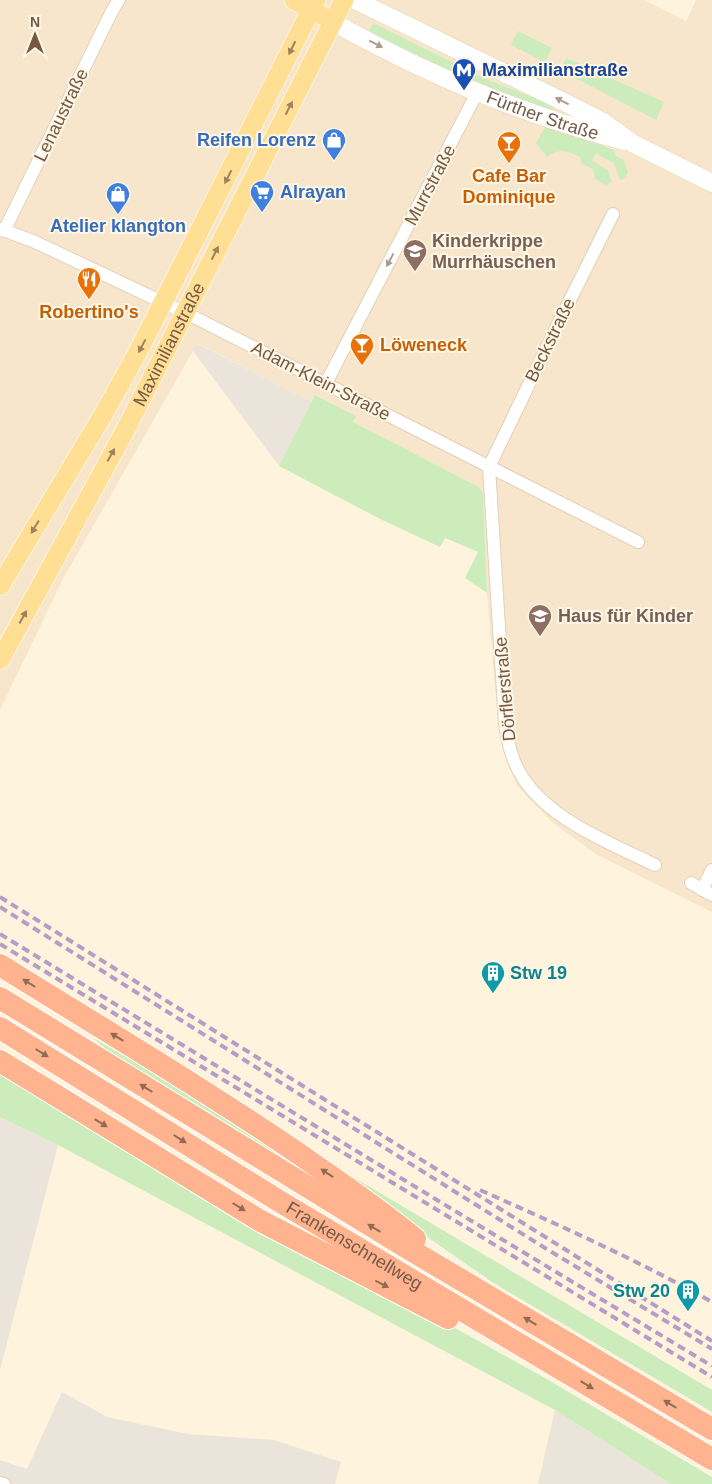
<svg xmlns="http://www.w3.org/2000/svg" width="712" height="1484" font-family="Helvetica,sans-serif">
  <rect width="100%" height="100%" fill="#fef4dd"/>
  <!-- residential -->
  <path fill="#f7e6cb" d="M0,0H644L686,21L696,0H712V912L597,855L552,822L517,786L499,734L487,593L483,493L479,487L352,422L355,416L316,395L312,402L199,344L193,351L63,579L0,710Z"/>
  <!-- industrial -->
  <path fill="#ebe4da" d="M198,344L312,402L279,466L193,351Z
    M0,1117L58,1145L0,1370Z
    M62,1392L107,1417L188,1434L274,1440L341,1462L335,1484H0V1460L27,1469Z
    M555,1410L671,1484H538Z"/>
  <!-- green -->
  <path fill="#ccedbb" d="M373,23L490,81L553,105L554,109L552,111L490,91L368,34Z
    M518,31L552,48L545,62L511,45Z
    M566,58L664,102L656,120L560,70Z
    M546,125L614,150L616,156L624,160L628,172L624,179L620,180L614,163L598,155L597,152L592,161L608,170L612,182L606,185L595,179L593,169L582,164L580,157C567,151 559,148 547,157L536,143Z
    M315,395L356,416L353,422L479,487L483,493L487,593L465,578L478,552L445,538L440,547L380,519L279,466Z
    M92,1037L168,1082L342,1193L339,1198L135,1074Z
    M0,1069L424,1311L545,1378L712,1477V1484H671L555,1410L58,1145L0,1117Z
    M343,1171L712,1390V1412L492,1282L410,1225Z"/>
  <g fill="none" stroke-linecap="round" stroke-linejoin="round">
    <!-- street casing -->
    <g stroke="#e3d0b9" stroke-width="14">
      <path id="street" d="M613,214L557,326L489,467L505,724C508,743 512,762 523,778C550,820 612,844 655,865
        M0,229L33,241L196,318L638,542
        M4,231L112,11L119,0
        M326,383L477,93
        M691,883L712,895
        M702,890L712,870
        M0,1483L4,1484"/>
    </g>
    <!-- secondary casing -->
    <g stroke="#ead3b8" stroke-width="19">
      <g id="secondary">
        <path d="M355,0L564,102L603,122L634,144L712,183"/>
        <path id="s1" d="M333,22C424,73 522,115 624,141"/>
      </g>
    </g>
    <!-- primary casing -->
    <g stroke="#fff" stroke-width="20">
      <g id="primary">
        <path d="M294,0L321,15"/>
        <path d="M0,586L103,415L139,350L316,0"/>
        <path id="s2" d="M0,660L126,429L344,0"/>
      </g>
    </g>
    <!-- highway casing -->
    <g stroke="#fff" stroke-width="24">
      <g id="highway">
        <path d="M0,965C101,1028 204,1089 302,1156C340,1183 379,1209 415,1239"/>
        <path d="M0,998L399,1243L712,1429"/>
        <path id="s3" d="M0,1028L279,1201L712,1459"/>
        <path d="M0,1061L259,1220L448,1318"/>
      </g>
    </g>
    <!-- street -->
    <use href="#street" stroke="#fff" stroke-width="12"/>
    <!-- secondary -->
    <use href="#secondary" stroke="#fff" stroke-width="18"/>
    <!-- primary -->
    <use href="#primary" stroke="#ffdf94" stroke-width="19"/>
    <!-- highway -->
    <use href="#highway" stroke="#ffb38e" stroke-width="22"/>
    <!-- rail -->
    <path stroke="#b79cc7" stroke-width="4" stroke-dasharray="8 5" stroke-linecap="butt" d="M0,897L712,1341
      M0,907L545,1248L712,1349
      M0,934L460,1214L712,1366
      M0,944L712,1377
      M480,1190C559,1225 637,1260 712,1302"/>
  </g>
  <!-- one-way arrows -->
  <defs><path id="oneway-solid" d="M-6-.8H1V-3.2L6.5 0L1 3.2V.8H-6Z" transform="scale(1.25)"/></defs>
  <g fill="#ad9b8f">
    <use href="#oneway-solid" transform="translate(376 44) rotate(27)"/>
    <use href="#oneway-solid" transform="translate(562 101) rotate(-153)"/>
    <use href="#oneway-solid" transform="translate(390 260) rotate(118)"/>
  </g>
  <g fill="#9f815c">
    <use href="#oneway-solid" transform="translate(292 48) rotate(116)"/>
    <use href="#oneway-solid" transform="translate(289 108) rotate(-63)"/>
    <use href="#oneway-solid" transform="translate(228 177) rotate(117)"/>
    <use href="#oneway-solid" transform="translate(215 253) rotate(-63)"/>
    <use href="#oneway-solid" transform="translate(142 346) rotate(118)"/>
    <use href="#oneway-solid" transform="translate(111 455) rotate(-61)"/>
    <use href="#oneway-solid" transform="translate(35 527) rotate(121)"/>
    <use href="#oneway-solid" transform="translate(23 617) rotate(-61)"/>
  </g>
  <g fill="#916b53">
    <use href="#oneway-solid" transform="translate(29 983) rotate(-148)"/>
    <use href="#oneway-solid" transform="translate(117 1037) rotate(-149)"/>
    <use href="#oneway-solid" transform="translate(42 1053) rotate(32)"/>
    <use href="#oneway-solid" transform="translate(146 1088) rotate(-148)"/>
    <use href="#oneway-solid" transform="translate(101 1123) rotate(31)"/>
    <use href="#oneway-solid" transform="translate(180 1139) rotate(32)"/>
    <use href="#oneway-solid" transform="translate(327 1173) rotate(-146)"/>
    <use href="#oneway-solid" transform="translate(239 1207) rotate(32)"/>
    <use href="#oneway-solid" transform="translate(374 1228) rotate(-149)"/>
    <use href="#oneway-solid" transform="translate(382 1284) rotate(27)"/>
    <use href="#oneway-solid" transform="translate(530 1321) rotate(-149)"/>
    <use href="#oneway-solid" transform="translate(587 1385) rotate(31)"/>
    <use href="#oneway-solid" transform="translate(670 1404) rotate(-149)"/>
  </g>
  <!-- icons -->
  <defs>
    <g id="metro-pin" transform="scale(1.25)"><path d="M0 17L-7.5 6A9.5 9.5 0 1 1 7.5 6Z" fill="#1a4fb4" stroke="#fff7e6"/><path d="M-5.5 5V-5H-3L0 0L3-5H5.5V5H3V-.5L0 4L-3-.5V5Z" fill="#fff"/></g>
    <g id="shop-pin" transform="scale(1.25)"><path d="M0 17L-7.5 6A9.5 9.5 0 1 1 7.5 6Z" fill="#3f7fe0" stroke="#fff7e6"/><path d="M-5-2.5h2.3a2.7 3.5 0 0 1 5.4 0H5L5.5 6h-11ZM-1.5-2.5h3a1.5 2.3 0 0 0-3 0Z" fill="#fff"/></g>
    <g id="bar-pin" transform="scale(1.25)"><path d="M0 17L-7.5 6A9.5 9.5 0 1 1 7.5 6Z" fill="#e8710a" stroke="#fff7e6"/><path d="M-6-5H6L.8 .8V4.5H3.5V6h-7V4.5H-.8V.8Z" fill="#fff"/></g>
    <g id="supermarket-pin" transform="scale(1.25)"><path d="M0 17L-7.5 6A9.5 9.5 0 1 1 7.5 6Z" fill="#3f7fe0" stroke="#fff7e6"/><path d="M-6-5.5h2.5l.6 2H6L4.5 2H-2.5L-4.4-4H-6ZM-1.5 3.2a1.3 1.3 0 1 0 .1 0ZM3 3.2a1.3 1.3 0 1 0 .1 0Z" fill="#fff"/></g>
    <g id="school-pin" transform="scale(1.25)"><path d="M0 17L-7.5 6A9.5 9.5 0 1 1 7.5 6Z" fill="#8d6e63" stroke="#fff7e6"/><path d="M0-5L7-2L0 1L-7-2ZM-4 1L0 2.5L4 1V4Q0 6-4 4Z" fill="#fff"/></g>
    <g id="restaurant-pin" transform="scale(1.25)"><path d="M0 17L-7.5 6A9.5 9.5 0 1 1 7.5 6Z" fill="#e8710a" stroke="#fff7e6"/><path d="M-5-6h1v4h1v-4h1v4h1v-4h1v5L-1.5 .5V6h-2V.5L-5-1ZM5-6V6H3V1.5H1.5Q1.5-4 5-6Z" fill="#fff"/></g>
    <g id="building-pin" transform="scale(1.25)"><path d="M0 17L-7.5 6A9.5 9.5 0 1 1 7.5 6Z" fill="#0f9aa8" stroke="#fff7e6"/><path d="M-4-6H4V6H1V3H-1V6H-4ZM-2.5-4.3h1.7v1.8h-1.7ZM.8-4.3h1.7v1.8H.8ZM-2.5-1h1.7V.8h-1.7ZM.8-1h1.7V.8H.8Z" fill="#fff"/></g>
  </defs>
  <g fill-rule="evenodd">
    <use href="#metro-pin" x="464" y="70"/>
    <use href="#shop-pin" x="334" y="140"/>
    <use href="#bar-pin" x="509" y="143"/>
    <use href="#supermarket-pin" x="262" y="192"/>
    <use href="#shop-pin" x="118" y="194"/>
    <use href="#school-pin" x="415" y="251"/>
    <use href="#restaurant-pin" x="89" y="279"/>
    <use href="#bar-pin" x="362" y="345"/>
    <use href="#school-pin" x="540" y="616"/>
    <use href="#building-pin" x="493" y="973"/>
    <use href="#building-pin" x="688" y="1291"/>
  </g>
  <g text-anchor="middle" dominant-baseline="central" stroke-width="4" stroke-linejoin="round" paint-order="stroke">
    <!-- transit labels -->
    <g font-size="18" font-weight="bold" fill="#164399" stroke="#fff7e6" text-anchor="start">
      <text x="482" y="70">Maximilianstraße</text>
    </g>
    <!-- street labels -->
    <g font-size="18" fill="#765944" stroke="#fff7e6">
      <text transform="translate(61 115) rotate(-64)">Lenaustraße</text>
      <text stroke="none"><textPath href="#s1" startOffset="230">Fürther Straße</textPath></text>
      <text transform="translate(430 185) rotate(-62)">Murrstraße</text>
      <text transform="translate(550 340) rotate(-64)">Beckstraße</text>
      <text stroke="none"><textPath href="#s2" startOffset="358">Maximilianstraße</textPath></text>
      <text transform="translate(321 381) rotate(27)">Adam-Klein-Straße</text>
      <text transform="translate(505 689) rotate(-95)">Dörflerstraße</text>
      <text stroke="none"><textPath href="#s3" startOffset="416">Frankenschnellweg</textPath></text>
    </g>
    <!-- shop labels -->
    <g font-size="18" font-weight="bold" fill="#366cbe" stroke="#fff7e6" text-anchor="end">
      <text x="316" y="140">Reifen Lorenz</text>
      <text x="280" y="192" text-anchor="start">Alrayan</text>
      <text x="118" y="226" text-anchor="middle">Atelier klangton</text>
    </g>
    <!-- food labels -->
    <g font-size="18" font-weight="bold" fill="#c56008" stroke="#fff7e6">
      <text x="509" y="176">Cafe Bar<tspan x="509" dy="21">Dominique</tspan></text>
      <text x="89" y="312">Robertino's</text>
      <text x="380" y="345" text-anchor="start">Löweneck</text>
    </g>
    <!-- education labels -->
    <g font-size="18" font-weight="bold" fill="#785e54" stroke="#fff7e6" text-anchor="start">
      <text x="432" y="241">Kinderkrippe<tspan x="432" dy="21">Murrhäuschen</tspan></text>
      <text x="558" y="616">Haus für Kinder</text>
    </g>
    <!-- culture labels -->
    <g font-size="18" font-weight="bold" fill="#0d838f" stroke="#fff7e6" text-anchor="start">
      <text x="510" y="973">Stw 19</text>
      <text x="670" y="1291" text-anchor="end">Stw 20</text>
    </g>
  </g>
  <!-- north arrow -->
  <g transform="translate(35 35)" stroke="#fff7e6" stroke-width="4" paint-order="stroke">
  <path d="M0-4L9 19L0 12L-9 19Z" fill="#765944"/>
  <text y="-8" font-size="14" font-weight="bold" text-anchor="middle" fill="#765944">N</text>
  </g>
</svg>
